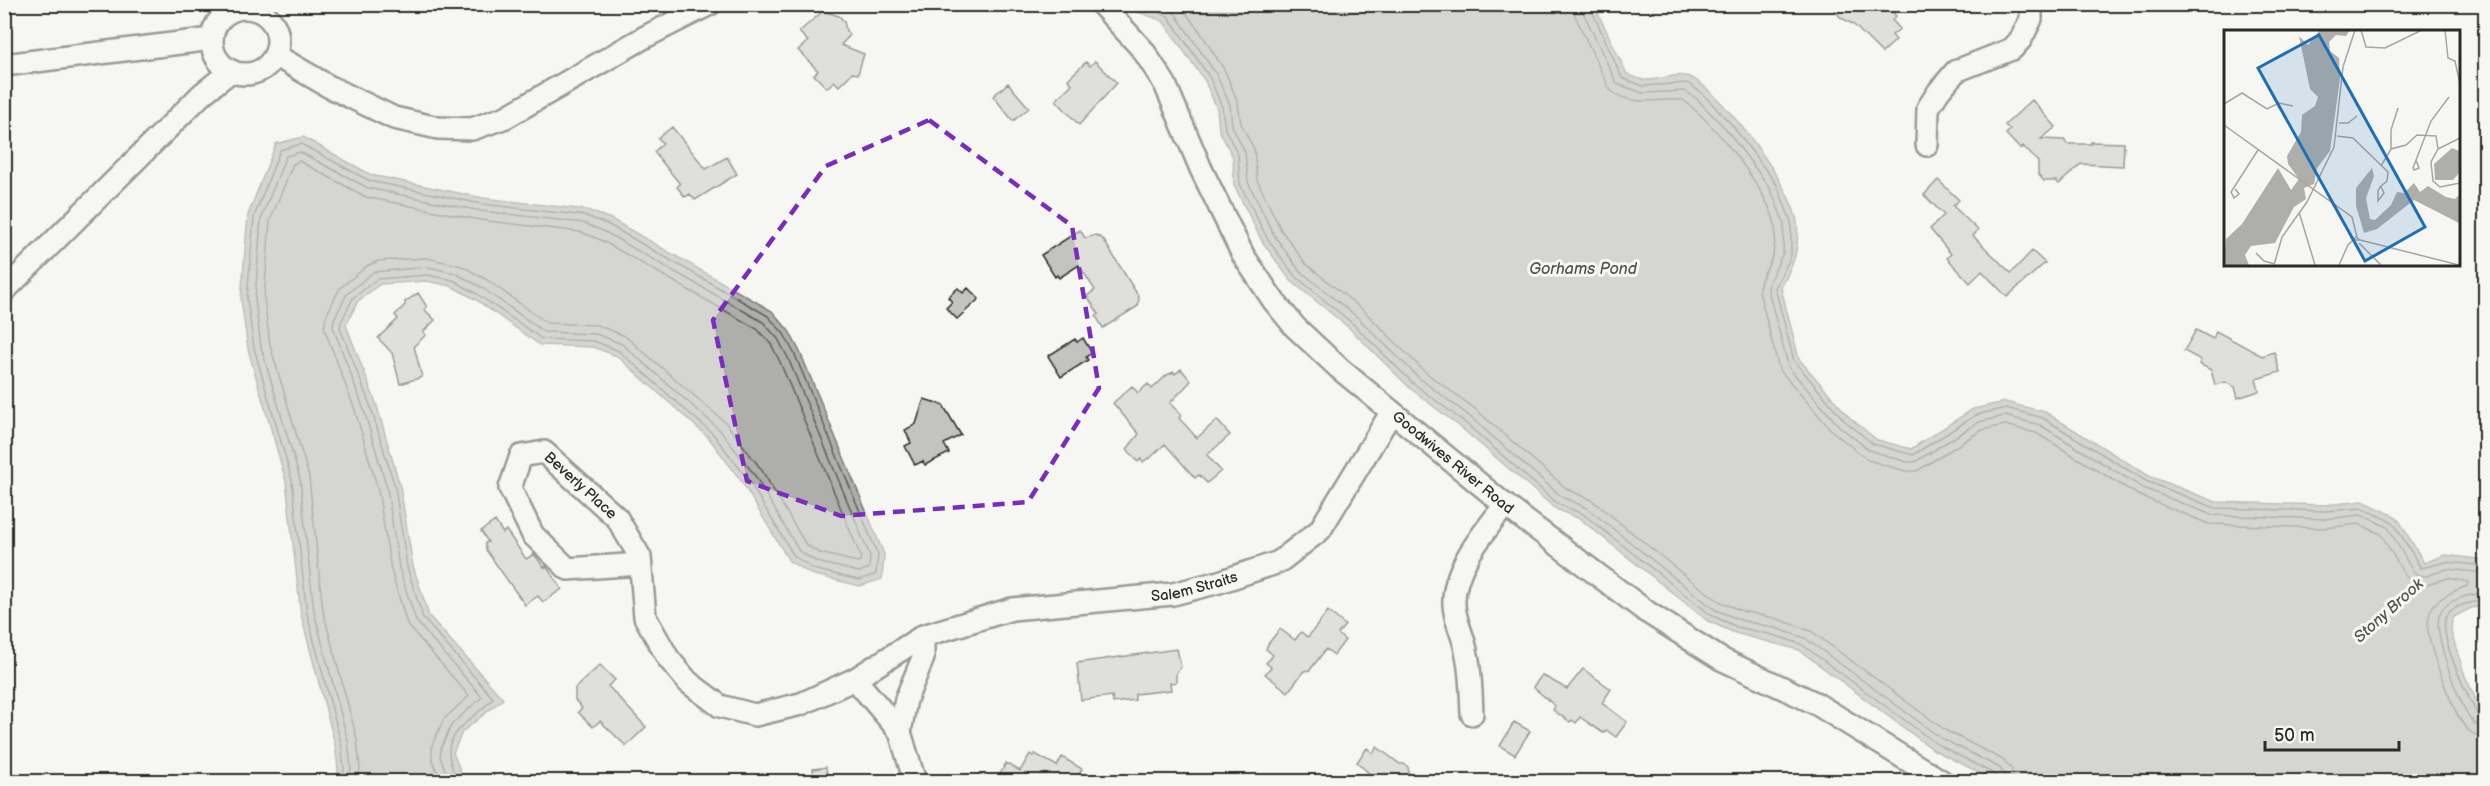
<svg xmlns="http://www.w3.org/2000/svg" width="2490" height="786" font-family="'Balsamiq Sans',sans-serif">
  <rect width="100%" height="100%" fill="#f6f6f2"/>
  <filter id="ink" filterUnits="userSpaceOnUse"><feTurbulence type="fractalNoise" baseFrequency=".0167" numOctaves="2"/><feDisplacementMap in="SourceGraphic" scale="12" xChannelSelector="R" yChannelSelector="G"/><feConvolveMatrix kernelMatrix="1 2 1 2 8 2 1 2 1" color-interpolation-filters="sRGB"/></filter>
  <g filter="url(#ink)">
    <!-- water -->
    <path fill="#aeaeab" stroke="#7a7a78" stroke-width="1.5" d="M1127,5H1594L1627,74C1632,76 1639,79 1644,80C1658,81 1678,72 1690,77C1721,91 1794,189 1797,223C1800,251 1793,264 1781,288L1799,359L1849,417L1877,440L1911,449L1973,409L2005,402L2045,412L2149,476L2216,502L2325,505L2363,501L2397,517L2424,563L2445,555L2485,560V606L2471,608L2452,618L2451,632L2465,676L2485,719V781H1996L1934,750L1799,650L1735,633L1708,621L1580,519L1556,509L1459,426L1411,389L1348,327L1290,280L1262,241L1234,185L1233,157L1219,130L1217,109L1205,81L1163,21L1133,10Z
      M303,137L371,175L483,198L587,210L611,219L772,311L789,331L800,352L884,554L882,579L860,586L811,574L789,561L742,482L709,438L617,356L593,347L540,345L475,299L451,286L427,281L380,284L358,301L346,325L376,403L400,486L413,566L429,616L503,699L462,732L453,753L463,777L468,781H336L338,769L335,744L301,615L286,481L248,349L241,299L248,215L276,144Z"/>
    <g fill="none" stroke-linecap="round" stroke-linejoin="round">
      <!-- shore -->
      <path stroke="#5f5f5e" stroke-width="1.5" d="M1136,4L1168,16L1210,78L1222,107L1225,129L1238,155L1240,184L1267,238L1294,275L1352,323L1414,384L1463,421L1558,504L1583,514L1711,615L1737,627L1773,635L1801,644L1937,744L1994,774L1998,782
        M1158,4L1174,12L1216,74L1230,105L1232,126L1245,152L1248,182L1274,235L1299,270L1357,317L1419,378L1468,415L1562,497L1587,508L1714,609L1740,620L1775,628L1805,638L1941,738L2000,768L2004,774L2005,782
        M1179,4L1199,30L1225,71L1238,103L1241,124L1254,149L1257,180L1281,230L1306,264L1363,310L1425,372L1474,408L1567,489L1593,501L1689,579L1719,601L1742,611L1778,619L1811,631L1945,730L2005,761L2012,770L2014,782
        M1572,4L1575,16L1610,90C1632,108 1658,98 1683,100C1712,121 1768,190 1775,225C1776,232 1775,241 1774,248C1774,263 1759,274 1759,291L1779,369L1832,431L1868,460L1905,471H1917L1982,430L2005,425L2036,433L2138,495L2209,524L2324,528L2359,524L2381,534L2404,574L2413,583L2427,585L2448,578L2468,582L2467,586C2456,590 2438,597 2432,608C2428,615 2427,628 2429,636C2432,654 2455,719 2468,730C2473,735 2479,736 2486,736
        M1581,4L1583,12L1617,84L1643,93L1685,91L1697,99L1726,129L1770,188L1784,223L1783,253L1769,282L1768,290L1789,368L1839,426L1869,450L1907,462H1915L1979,422L2005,416L2040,425L2143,488L2212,515L2325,519L2361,515L2388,527L2412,570L2418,575L2427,576L2447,569L2486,573
        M1589,4L1622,78L1643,86L1687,83L1702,93L1732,125L1777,185L1791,222V256L1775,288L1794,361L1845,421L1873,444L1913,455L1976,415L2006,408L2043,418L2146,481L2215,508L2325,511L2362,508L2393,522L2421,568L2446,562L2486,566
        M2486,593C2472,594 2446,599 2440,613C2431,630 2460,708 2473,722C2476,726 2480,727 2486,727
        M2486,601C2475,601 2453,605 2447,615C2435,633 2469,698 2478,716L2486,720
        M342,782L344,769L341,743L307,614L292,480L254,348L247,299L254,217L280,150L301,144L370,181L482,204L586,216L609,225L768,316L784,334L795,355L878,555L876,574L859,580L813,569L794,556L747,478L713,434L619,351L594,341L542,339L477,294L453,280L428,275L377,279L353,298L341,322L340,328L370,405L395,487L407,567L423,618L493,698C489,704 481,709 476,714C449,736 440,749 459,782
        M349,782L351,768L348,741L314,612L300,479L261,347L255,299L261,219L286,156L300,152L368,188L481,211L584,223L605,232L763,322L778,339L788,358L870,556L869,568L859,572L817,562L799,551L754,474L719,429L622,344L596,334L544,332L481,287L455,273L428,267L373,272L347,294L334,319L333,327L363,407L387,488L399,568L416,621L482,697L452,724L441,748L440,757L450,782
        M358,782L360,768L357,739L323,611L309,477L270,345L264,298L270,221L293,164L299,161L366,197L480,220L581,232L601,240L757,329L771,344L780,362L861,557L860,561L857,562L820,553L806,545L761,469L726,423L625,336L597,325L547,323L487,280L462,266L427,258L378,261L367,266L340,288L326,316L324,328L355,410L378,490L391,570L407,624L469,696L444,719L432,745V759L441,782"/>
    </g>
    <!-- building -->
    <path fill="#c3c3c0" stroke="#2b2b2b" stroke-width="1.5" d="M1830,4H1885L1896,16L1892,20L1900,29L1892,35L1896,40L1882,53L1854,25L1840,17Z
      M823,11L839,16L844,21L846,31L850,35L841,45L864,54L858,74L852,73L839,86L834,81L827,88L814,75L818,71L798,50L808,41L799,32Z
      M1095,61L1117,83L1079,125L1056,100L1072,84L1068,79L1086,62L1090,66Z
      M1008,83L1029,108L1013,121L993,96Z
      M2032,100L2056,127L2041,139L2064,140L2067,144H2091V142L2124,143L2123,166L2081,164L2059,184L2056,181H2044L2038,174V162L2023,146L2020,149L2006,134L2010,130L2005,125Z
      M672,127L706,169L727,157L737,174L695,200L690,194L685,197L677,187L680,184L654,152L663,143L658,138Z
      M1938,180L1959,200L1953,206L1978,230L1973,236L2011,273L2032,251L2045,263L2007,297L1982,271L1970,283L1947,258L1951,254L1930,229L1944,215L1924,195Z
      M1080,230L1085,238L1096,235L1103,239L1139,297L1138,306L1103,328L1096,316L1099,314L1087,296L1095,290L1079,265L1059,278L1057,275L1055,277L1041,255Z
      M958,288L963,293L968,288L979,299L957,319L946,308L952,302L948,297Z
      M418,293L427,307L424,309L435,320L423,332L426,335L414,346L422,377L400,384L392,353L378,338L398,319L395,315L405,305V302Z
      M2196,330L2213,339L2216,331L2262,356L2274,352L2280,372L2256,379L2259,391L2238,398L2235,387L2225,382L2215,385L2211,370L2199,364L2201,360L2184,351Z
      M1083,338L1092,353L1086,357L1088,360L1061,377L1048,356L1075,339L1077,342Z
      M1181,369L1191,381L1170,403L1181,415L1179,418L1197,438L1217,420L1230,435L1207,455L1221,471L1207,483L1199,475L1195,478L1165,444L1149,459L1148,458L1143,462L1141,459L1138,462L1127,449L1139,434L1113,403L1132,386L1138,393L1148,384L1152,389L1167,375L1174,372L1175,374Z
      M924,399L943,405L961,435L944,444L949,453L925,465L923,461L915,465L905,446L911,443L905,430L916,424Z
      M495,521L503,533L506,530L526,559L534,554L544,567L546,566L562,589L543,602L538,596L525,605L486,550L485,543L488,542L481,531Z
      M1328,611L1345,625L1338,634L1345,640L1334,655L1326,649L1310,670L1304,671L1288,692L1265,674L1271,667L1266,663L1273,655L1266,649L1268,644L1280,629L1295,640L1301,632L1308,637Z
      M1177,649L1181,667L1176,673V682L1170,683L1171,690L1135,694V700L1113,703L1112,696L1081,700L1077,663Z
      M600,665L615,680L608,686L646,727L626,746L600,721L593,727L578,712L582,708L575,700V688Z
      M1583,669L1611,689L1602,703L1627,722L1616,737L1606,730L1603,733L1580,717L1576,723L1572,720L1570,722L1553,710L1555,706L1533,687L1542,675L1567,689Z
      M1514,722L1530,731L1515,755L1500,746Z
      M1377,747L1400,764H1404L1408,767L1410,782H1378L1357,762L1367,748L1373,753Z
      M1030,754L1033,756L1035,754L1057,766L1062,757L1082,769L1077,778L1082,782H1008L999,776L1006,763L1020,771Z
      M826,767L828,782H814L813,769Z"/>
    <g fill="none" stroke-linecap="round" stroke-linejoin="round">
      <!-- minor casing -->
      <g stroke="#2b2b2b" stroke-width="26">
        <g id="minor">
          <path id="s1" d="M1101,4L1143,50L1165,84L1201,169L1243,255L1273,300L1295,327L1340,369L1505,505L1647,612L1721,659L1815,703L1943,782"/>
          <circle cx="245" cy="41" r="33"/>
          <path d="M275,55L328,86L394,118L438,128L472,129L506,117L645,37L710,4"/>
          <path d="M4,65L212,39"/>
          <path d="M1927,145L1928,108L1939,91L1956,71L2012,49L2021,39L2031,19V4"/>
          <path d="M4,291L202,94L231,71"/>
          <path id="s2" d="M640,564L568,569L533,535L510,488L521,456L544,452L617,518L640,557L645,617L668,658L688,682L720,706L755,715L801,704L855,679L923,636L1012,609L1173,594L1219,582L1279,562L1320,530L1391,413"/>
          <path d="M855,679L900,732L915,782"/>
          <path d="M1472,714C1471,692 1471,671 1466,650C1463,635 1455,621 1454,605C1452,568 1484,533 1505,505"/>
          <path d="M900,732L906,699L923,658V636"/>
        </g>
      </g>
      <!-- minor -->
      <use href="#minor" stroke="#f6f6f2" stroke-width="21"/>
    </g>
  </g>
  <!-- marked area -->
  <path d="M0 0H2490V786H0ZM929,120L1072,226L1099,388L1028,502L841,516L747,481L713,320L826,166Z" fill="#f6f6f2" fill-opacity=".55" fill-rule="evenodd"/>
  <path fill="none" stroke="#7b2cbf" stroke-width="4.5" stroke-dasharray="12 8" stroke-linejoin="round" d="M929,120L1072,226L1099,388L1028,502L841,516L747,481L713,320L826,166Z"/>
  <g text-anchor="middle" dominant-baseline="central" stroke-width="6" stroke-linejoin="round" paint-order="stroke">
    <!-- street labels -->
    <g font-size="15" fill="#2b2b2b" stroke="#f6f6f2">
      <text stroke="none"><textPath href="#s1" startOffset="588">Goodwives River Road</textPath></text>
      <text stroke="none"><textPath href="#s2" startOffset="280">Beverly Place</textPath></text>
      <text stroke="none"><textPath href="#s2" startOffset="1053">Salem Straits</textPath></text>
    </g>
    <!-- water labels -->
    <g font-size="16" font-style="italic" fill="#525251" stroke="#f6f6f2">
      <text x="1583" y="269">Gorhams Pond</text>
      <text transform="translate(2389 611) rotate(-42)">Stony Brook</text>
    </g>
  </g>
  <!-- overview -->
  <g transform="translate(2224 30)">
    <rect width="236" height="236" fill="#f6f6f2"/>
    <path d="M96,0H126L122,6L112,5L105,12L106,21L115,28L116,49L106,121L93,138L90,154L80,158L82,169L70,177L51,213L27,216L21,225L25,235H0L2,209L18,194L54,138L67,160L75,149L64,134L63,126L77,102L78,85L91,76L94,67L86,59L75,6L84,15ZM228,118L235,121V143L229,150H211L210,134ZM148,138L150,146L142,168L146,189L151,190L167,175L173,162L180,163L190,153L196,162L204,156L222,167L231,169L235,165V193L190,170L153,199L140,203L132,176V158Z" fill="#aeaeab"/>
    <path fill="none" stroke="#a5a5a2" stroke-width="1.5" d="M137,0L142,17L161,18L198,0M221,0L224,28L231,31L236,54M0,74L18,63L43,79L55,73L69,76M115,93H124L133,86M0,95L128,187L133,207M113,106L129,108L164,142L163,151L156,157L154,161V171L160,163L157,157M167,119V100L174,78M214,119L207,132L209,151L216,157L236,153M214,119L236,108M192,130L195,138L190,140L189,138L207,91L225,67M157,136L167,119L182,115L193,105L212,106L214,119M11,159L15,164L10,168L7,162L34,120M75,182L91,235M136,210L235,235M135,213L157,235M32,223L40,231L51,234M50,235L58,207L83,172L110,117L119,37L131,0M115,235L124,215L132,207L136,210H130"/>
    <path fill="#1f6fb2" fill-opacity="0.15" stroke="#1f6fb2" stroke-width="3" d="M95,5L201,197L141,231L34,38Z"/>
    <rect width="236" height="236" fill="none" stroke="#2b2b2b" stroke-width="3"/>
  </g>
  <!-- margin -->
  <rect width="2490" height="786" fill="none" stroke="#f6f6f2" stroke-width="24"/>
  <rect x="12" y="12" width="2466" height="762" fill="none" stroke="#2b2b2b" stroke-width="2" filter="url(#ink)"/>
  <!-- scale -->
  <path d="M2265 741v9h134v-9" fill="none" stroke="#2b2b2b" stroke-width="3"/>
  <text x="2274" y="741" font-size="18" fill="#2b2b2b" stroke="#f6f6f2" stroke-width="4.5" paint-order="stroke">50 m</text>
</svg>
